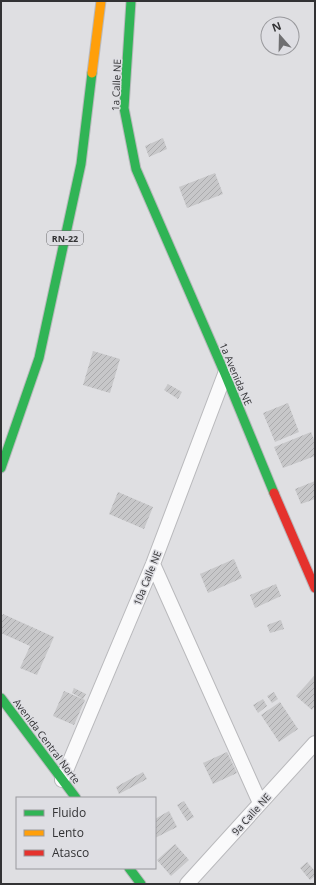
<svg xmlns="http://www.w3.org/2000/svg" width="316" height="885" font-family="'Open Sans',sans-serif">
  <defs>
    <pattern id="building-hatch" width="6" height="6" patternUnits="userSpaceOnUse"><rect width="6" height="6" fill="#c7c7c9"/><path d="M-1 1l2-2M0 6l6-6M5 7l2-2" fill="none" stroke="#ababad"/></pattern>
  </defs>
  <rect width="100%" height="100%" fill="#dfdfe2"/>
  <!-- building -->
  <path fill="url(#building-hatch)" d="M163,138L167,149L149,157L145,146Z
    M215,173L223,194L187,208L179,187Z
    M93,351L120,359L110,393L83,385Z
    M168,384L182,392L178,399L164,390Z
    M288,403L299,432L275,442L263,413Z
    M311,432L315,442V456L283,468L274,447Z
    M315,481V499L301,504L295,489Z
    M118,492L153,507L144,529L109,514Z
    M234,559L242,578L208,593L200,574Z
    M276,584L281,596L255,608L250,595Z
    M3,614L54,637L37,675L20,668L30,646L1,633V618Z
    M281,620L284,629L270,633L267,625Z
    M315,675V706L312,710L296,696Z
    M74,688L86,694L83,699L72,693Z
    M64,691L85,700L74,725L53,716Z
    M274,692L278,699L272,703L267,696Z
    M263,699L267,706L258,713L253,705Z
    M280,702L298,729L279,742L261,715Z
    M227,752L237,773L213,784L203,763Z
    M143,772L147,779L119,794L116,787Z
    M184,801L194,817L187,821L177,805Z
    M169,811L177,827L155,838V819Z
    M175,844L189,860L171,876L157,860Z
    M307,862L315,871V876L310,880L300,868Z"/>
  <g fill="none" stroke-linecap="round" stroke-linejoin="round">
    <!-- street casing -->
    <g stroke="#b9b9bc" stroke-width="16">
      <path id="street" d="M153,564L260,803
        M62,780L153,564L225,374
        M187,884L315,743"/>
    </g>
    <!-- fast casing -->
    <g stroke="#b9b9bc" stroke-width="11">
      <path id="fast" d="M131,1L124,108L136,169L225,374L274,493
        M1,468L39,358L81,164L92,73
        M1,698L76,798
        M129,868L141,884"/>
    </g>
    <!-- slow casing -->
    <g stroke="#b9b9bc" stroke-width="11">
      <path id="slow" d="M92,73L101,1"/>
    </g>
    <!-- jam casing -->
    <g stroke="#b9b9bc" stroke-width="11">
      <path id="jam" d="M274,493L315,588"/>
    </g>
    <!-- street -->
    <use href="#street" stroke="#fafafb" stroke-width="14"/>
    <!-- fast -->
    <use href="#fast" stroke="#30b455" stroke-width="9"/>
    <!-- slow -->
    <use href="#slow" stroke="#ff9f0a" stroke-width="9"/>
    <!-- jam -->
    <use href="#jam" stroke="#e5322d" stroke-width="9"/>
  </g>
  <g text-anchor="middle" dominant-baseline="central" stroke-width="3" stroke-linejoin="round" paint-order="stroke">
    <!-- shield labels -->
    <rect fill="#dedee3" stroke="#666668" stroke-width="1" x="47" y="231" width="36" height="14" rx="3"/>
    <g font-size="9" font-weight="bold" fill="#323234">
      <text x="65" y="238">RN-22</text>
    </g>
    <!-- street labels -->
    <g font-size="10" fill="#323234" stroke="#dedee3">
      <text transform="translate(116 85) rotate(-88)">1a Calle NE</text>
      <text transform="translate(236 374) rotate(67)">1a Avenida NE</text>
      <text transform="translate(147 578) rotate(-68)">10a Calle NE</text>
      <text transform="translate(47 741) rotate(53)">Avenida Central Norte</text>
      <text transform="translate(251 814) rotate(-48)">9a Calle NE</text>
    </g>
  </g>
  <!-- border -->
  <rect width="316" height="885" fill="none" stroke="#323234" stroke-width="4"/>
  <!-- legend -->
  <rect x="16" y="797" width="140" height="72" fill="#dedee3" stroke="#99999d"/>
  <rect x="24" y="810" width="20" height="6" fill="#30b455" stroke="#99999d"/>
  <text x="52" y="817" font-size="12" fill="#323234">Fluido</text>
  <rect x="24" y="830" width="20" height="6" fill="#ff9f0a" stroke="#99999d"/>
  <text x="52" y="837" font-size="12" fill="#323234">Lento</text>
  <rect x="24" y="850" width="20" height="6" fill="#e5322d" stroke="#99999d"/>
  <text x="52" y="857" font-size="12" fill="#323234">Atasco</text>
  <!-- north arrow -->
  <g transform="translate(280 36) rotate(340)"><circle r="19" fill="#dedee3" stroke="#99999d"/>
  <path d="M0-3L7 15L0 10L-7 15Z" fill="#6f6f71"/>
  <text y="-6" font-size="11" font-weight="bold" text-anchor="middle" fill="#323234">N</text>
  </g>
</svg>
